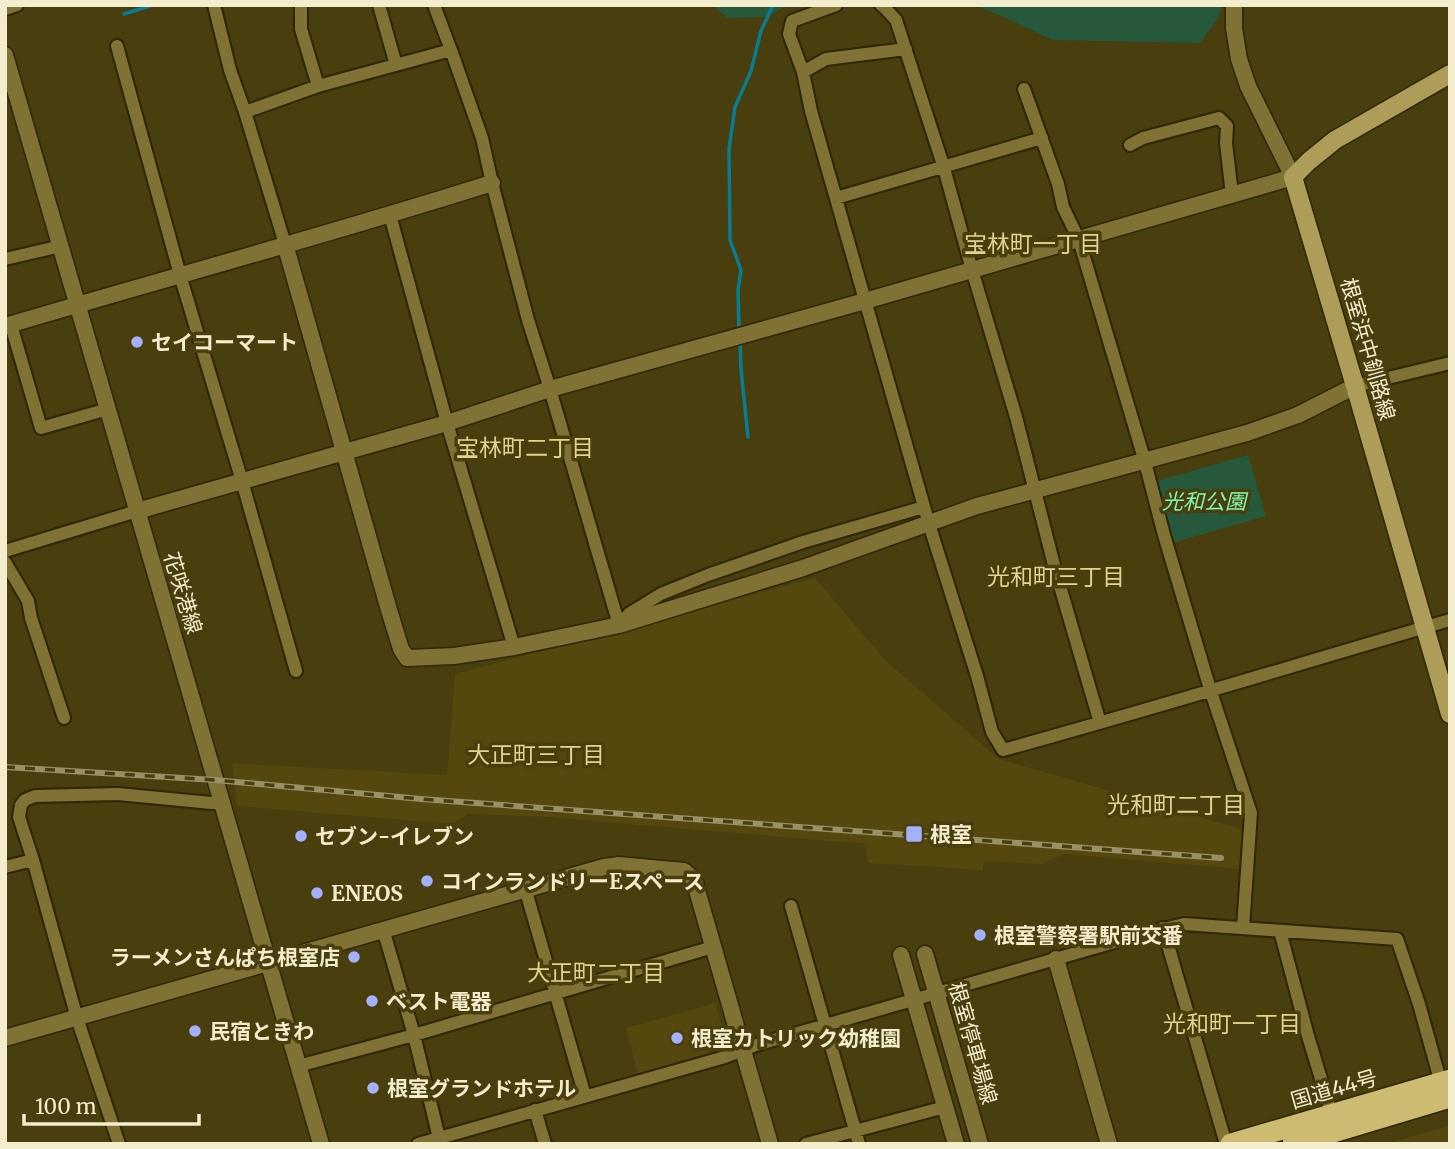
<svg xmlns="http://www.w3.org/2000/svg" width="1455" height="1149" font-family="Merriweather,'Noto Sans JP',serif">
  <rect width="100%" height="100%" fill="#493e0d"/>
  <!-- built -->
  <path fill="#54480e" d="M815,578L885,660L999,759L1242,829L1239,869L1064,854L1042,864L984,861L983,870L868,863L865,844L546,817L468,814L453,824L237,806L232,763L447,775L455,674Z
    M715,1003L728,1048L638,1075L626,1028Z
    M1450,1126V1144H1385Z"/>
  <!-- green -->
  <path fill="#26593c" d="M713,5H789L766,17L727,18Z
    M975,5H1222L1219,17L1200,43L1052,40L1006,18Z
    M1248,455L1266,516L1172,543L1153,482Z"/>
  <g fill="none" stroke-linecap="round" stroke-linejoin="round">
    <!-- stream -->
    <path stroke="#087c92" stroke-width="3.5" d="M124,14L153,5
      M739,331L738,290L741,270L730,240L729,149L735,107L751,71L761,31L773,5
      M740,342L741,369L748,437"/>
    <!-- street casing -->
    <g stroke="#2d2504" stroke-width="16">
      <path id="street" d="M214,5L230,70L245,112L285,244
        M301,5V29L318,86
        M379,5L396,65
        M434,5L451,50L482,138L492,183L528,320L550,389L619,625
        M836,5L792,21L789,34L803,72L811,111L929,524L977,676L992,732L1003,750C1153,709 1301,663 1450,620
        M881,5L884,7L896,20L944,168L972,270L1016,417L1055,569L1100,723
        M5,9L17,5
        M117,46L180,275L242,481L296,671
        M803,72L826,59L906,49
        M1024,89L1058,184L1063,207L1079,240L1145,462L1164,535L1210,689L1251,813L1243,928
        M245,112L318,86L451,50
        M1130,145L1143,138L1219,118L1227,126L1226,143L1232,195
        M836,198L1042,138
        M390,215L447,423L514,647
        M5,259L61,246
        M11,325L41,428L108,409
        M1355,386L1450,363
        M5,551L137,511
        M5,562L28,601L31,618L64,718
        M620,624L630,613L661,594L708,575L803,542L924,507
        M5,867L33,860
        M525,888L585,1096
        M791,906L859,1144
        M1163,928L1226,1144
        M383,929L414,1035L439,1138
        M1280,931L1308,1036L1332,1115
        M298,1066L414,1035L713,947
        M535,1110L545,1144
        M119,1144L77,1018L33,860L19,817L21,805L25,800L35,796L118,794L222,804
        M418,1144L725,1057L756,1045L1146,933L1184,924L1397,939L1419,1004L1442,1087
        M806,1144L945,1107"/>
    </g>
    <!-- secondary casing -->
    <g stroke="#2d2504" stroke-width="19">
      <path id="secondary" d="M5,55L321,1144
        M285,244L389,610L401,649L407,658L454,656L514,647L619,625L803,568L977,506L1247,433L1298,415L1355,386
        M5,326C167,278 331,234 492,183
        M137,511L447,423L550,389L865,301L1293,177L1248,86L1239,59L1234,28V5
        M925,954L980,1144
        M901,955L956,1144
        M1056,959L1109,1144
        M5,1038L604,867L619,865L684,871L694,880L770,1144"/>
    </g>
    <!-- primary casing -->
    <g stroke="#2d2504" stroke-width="21">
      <path id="primary" d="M1450,74L1335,140L1309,161L1293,177L1355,386L1450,714"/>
    </g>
    <!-- highway casing -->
    <g stroke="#2d2504" stroke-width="24">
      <path id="highway" d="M1231,1144L1450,1080
        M1293,1144L1450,1097"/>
    </g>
    <!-- street -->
    <use href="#street" stroke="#807134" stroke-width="12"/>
    <!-- secondary -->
    <use href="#secondary" stroke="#807134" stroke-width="16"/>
    <!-- primary -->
    <use href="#primary" stroke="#ae9d59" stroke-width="18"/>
    <!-- highway -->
    <use href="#highway" stroke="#ccbb71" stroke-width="21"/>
    <!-- rail casing -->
    <g stroke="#999067" stroke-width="6">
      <path id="rail" d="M5,767L215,780L421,799L1221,858"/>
    </g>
    <!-- rail -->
    <use href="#rail" stroke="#493e0d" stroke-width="3.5" stroke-dasharray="10" stroke-linecap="butt"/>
  </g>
  <!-- markers -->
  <g fill="#a4b1fc" stroke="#493e0d" stroke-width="2.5">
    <circle cx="137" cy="342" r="7"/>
    <rect x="905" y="825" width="18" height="18" rx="3.5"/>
    <circle cx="301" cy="836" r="7"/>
    <circle cx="427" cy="881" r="7"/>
    <circle cx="317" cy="893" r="7"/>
    <circle cx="980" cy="935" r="7"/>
    <circle cx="354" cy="957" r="7"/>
    <circle cx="372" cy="1001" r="7"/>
    <circle cx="195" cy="1031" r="7"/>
    <circle cx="677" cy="1038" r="7"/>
    <circle cx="373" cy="1088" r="7"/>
  </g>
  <g text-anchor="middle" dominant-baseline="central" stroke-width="7" stroke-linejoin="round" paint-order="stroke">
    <!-- poi labels -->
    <g font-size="21" font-weight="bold" fill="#f4edcd" stroke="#493e0d" text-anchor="start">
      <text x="151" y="342">セイコーマート</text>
      <text x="930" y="834">根室</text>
      <text x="315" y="836">セブン-イレブン</text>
      <text x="441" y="881">コインランドリーEスペース</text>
      <text x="331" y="893">ENEOS</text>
      <text x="994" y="935">根室警察署駅前交番</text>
      <text x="340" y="957" text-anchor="end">ラーメンさんぱち根室店</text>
      <text x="386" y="1001">ベスト電器</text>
      <text x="209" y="1031">民宿ときわ</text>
      <text x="691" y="1038">根室カトリック幼稚園</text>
      <text x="387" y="1088">根室グランドホテル</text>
    </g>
    <!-- street labels -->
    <g font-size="21" fill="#f4edcd" stroke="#493e0d">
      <text transform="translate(1368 349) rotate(74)">根室浜中釧路線</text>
      <text transform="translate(183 593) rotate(73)">花咲港線</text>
      <text transform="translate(973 1043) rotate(74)">根室停車場線</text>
      <text transform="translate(1334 1089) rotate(-16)">国道44号</text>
    </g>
    <!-- park labels -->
    <g font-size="21" font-style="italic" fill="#7ff8b1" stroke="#493e0d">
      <text x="1204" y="501">光和公園</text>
    </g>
    <!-- neighbourhood labels -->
    <g font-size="23" fill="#e1d292" stroke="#493e0d">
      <text x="1033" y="243">宝林町一丁目</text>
      <text x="525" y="447">宝林町二丁目</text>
      <text x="1056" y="576">光和町三丁目</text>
      <text x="536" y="754">大正町三丁目</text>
      <text x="1176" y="804">光和町二丁目</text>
      <text x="596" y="972">大正町二丁目</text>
      <text x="1232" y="1023">光和町一丁目</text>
    </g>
  </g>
  <!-- border -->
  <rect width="1455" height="1149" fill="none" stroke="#f4edcd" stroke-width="14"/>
  <!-- scale -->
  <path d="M24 1114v10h175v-10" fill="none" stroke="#f4edcd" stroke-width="3.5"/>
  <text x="35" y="1114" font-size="21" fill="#f4edcd" stroke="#493e0d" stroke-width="5" paint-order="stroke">100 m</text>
</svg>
